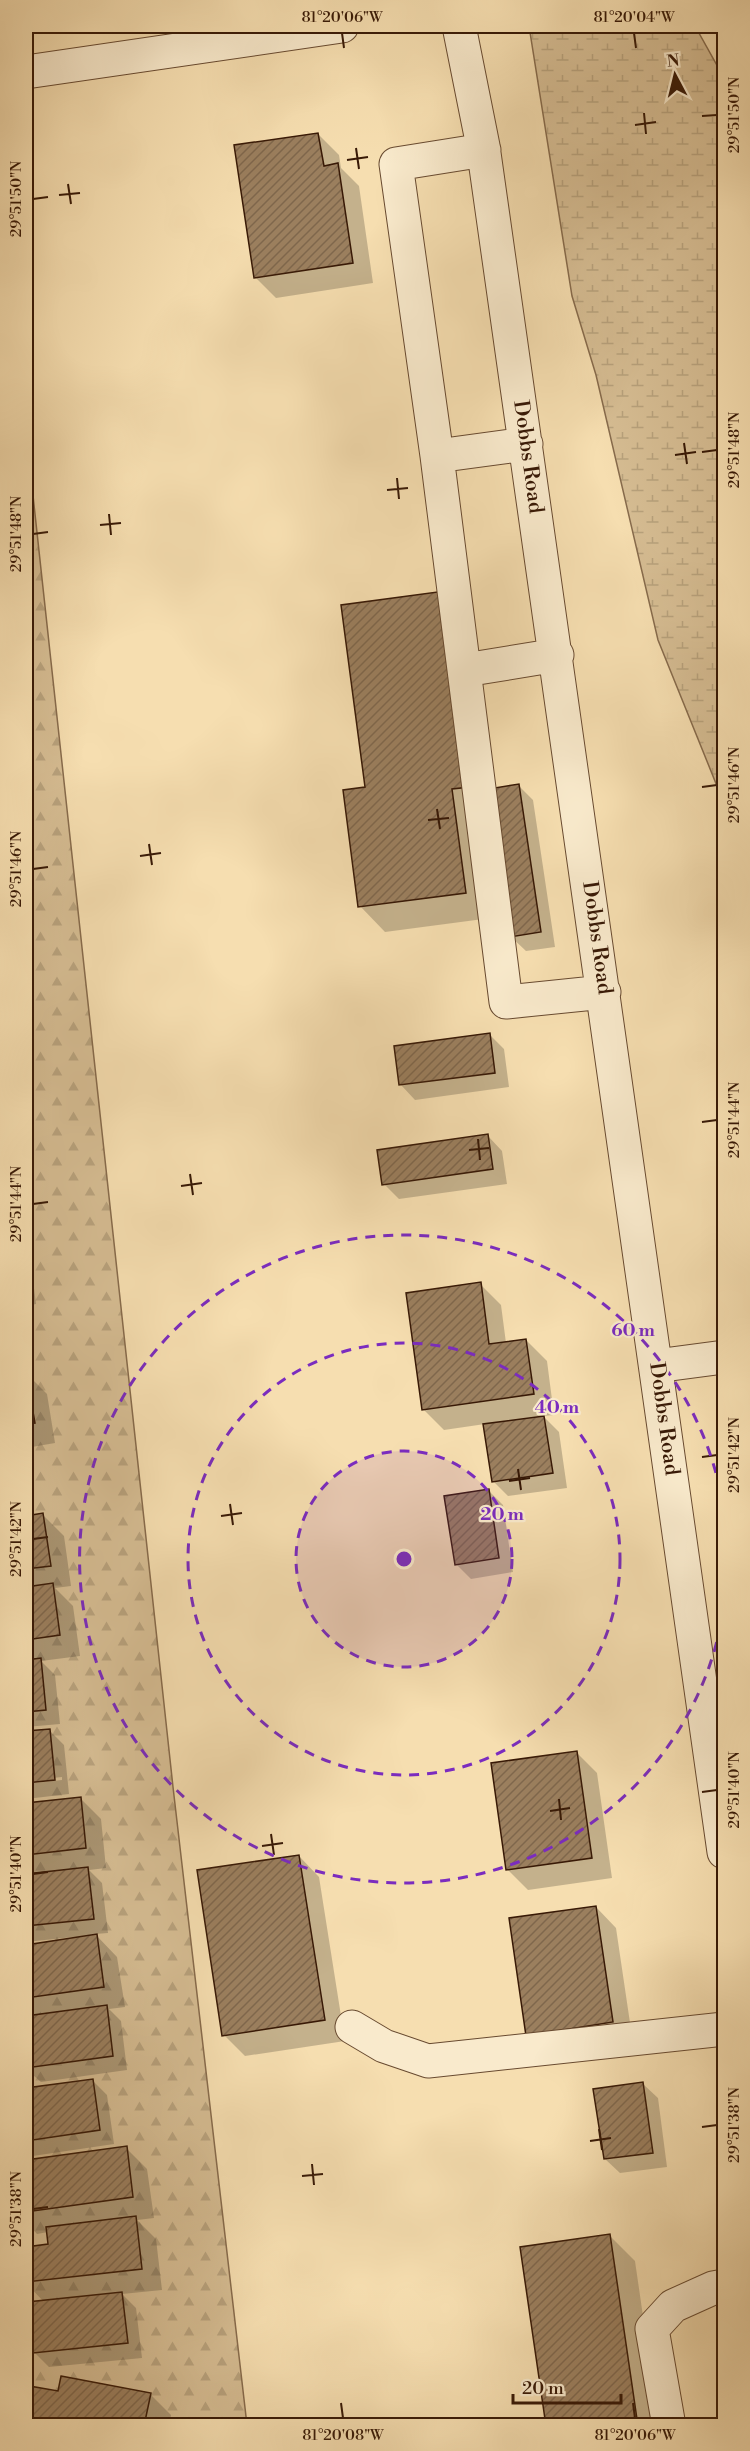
<svg xmlns="http://www.w3.org/2000/svg" width="750" height="2451" font-family="'Libre Bodoni',serif">
  <defs>
    <pattern id="forest-firs" width="22" height="20" patternUnits="userSpaceOnUse" patternTransform="scale(1.5)"><rect width="22" height="20" fill="#d6bd93"/><path d="M5 1l3.5 6h-7zM16 11l3.5 6h-7z" fill="#b8a27d"/></pattern>
    <pattern id="wetland-marsh" width="20" height="14" patternUnits="userSpaceOnUse" patternTransform="scale(1.5)"><rect width="20" height="14" fill="#d6bd93"/><path d="M1 5h8M5 5V1M11 12h8M15 12V8" fill="none" stroke="#b8a27d"/></pattern>
    <pattern id="building-hatch" width="6" height="6" patternUnits="userSpaceOnUse" patternTransform="scale(1.5)"><rect width="6" height="6" fill="#9b7f5e"/><path d="M-1 1l2-2M0 6l6-6M5 7l2-2" fill="none" stroke="#7f674c"/></pattern>
  </defs>
  <rect width="100%" height="100%" fill="#f6deb0"/>
  <filter id="stains"><feTurbulence type="fractalNoise" baseFrequency=".00333" numOctaves="4"/><feColorMatrix values="0 0 0 0 .2 0 0 0 0 .09 0 0 0 0 .02 0 0 0 .5 -.17"/></filter>
  <radialGradient id="worn" r=".72"><stop offset=".6" stop-color="#630" stop-opacity="0"/><stop offset="1" stop-color="#630" stop-opacity=".3"/></radialGradient>
  <!-- forest -->
  <path fill="url(#forest-firs)" stroke="#876b4c" stroke-width="1.5" d="M26,431L173,1787L247,2425H26Z"/>
  <!-- wetland -->
  <path fill="url(#wetland-marsh)" stroke="#876b4c" stroke-width="1.5" d="M529,26H695L724,78V793L717,786L658,640L596,375L572,296Z"/>
  <!-- shadow -->
  <path fill="#0003" d="M318,134L339,155L341,168L359,186L373,283L276,298L255,277Z
    M343,606L492,790L518,785L533,800L555,947L526,951L491,918L385,932L360,906L367,789Z
    M489,1034L504,1049L509,1087L415,1100L401,1085Z
    M488,1136L502,1151L507,1184L399,1199L384,1184Z
    M26,1252L30,1257L36,1304L26,1306Z
    M480,1284L501,1305L506,1343L526,1340L547,1361L554,1415L543,1416L559,1432L567,1488L508,1496L493,1481L485,1424L444,1430L423,1409Z
    M26,1373L47,1394L55,1443L26,1448Z
    M26,1461L28,1464L33,1513L26,1514Z
    M488,1490L503,1505L513,1572L471,1579L456,1564Z
    M43,1515L64,1536L71,1586L55,1588L73,1606L80,1656L41,1661L55,1675L60,1724L26,1727V1517Z
    M49,1730L64,1745L69,1794L26,1799V1784L62,1780V1777L26,1781V1733Z
    M576,1752L597,1773L612,1878L528,1890L507,1869Z
    M80,1798L101,1819L106,1868L89,1870L102,1883L108,1933L95,1934L117,1957L125,2007L109,2009L121,2021L127,2070L41,2082L26,2069V1946L73,1939V1937L26,1942V1804Z
    M299,1856L319,1877L345,2041L245,2056L224,2035Z
    M596,1907L616,1928L633,2043L548,2056Z
    M92,2080L107,2095L114,2144L26,2157V2090Z
    M643,2084L658,2098L667,2167L620,2173L605,2159Z
    M126,2148L147,2169L154,2218L137,2220L156,2239L162,2290L122,2294L136,2308L142,2358L49,2367L34,2352L44,2302L26,2283V2248L49,2245L48,2232L37,2234L26,2222V2162Z
    M610,2236L635,2261L659,2426H547Z
    M30,2387L60,2393L150,2394L171,2415L169,2426H28L26,2423V2412Z"/>
  <!-- building -->
  <path fill="url(#building-hatch)" stroke="#381906" stroke-width="1.5" d="M318,133L324,166L338,163L353,263L254,278L234,145Z
    M445,591L470,787L452,789L466,893L358,907L343,790L365,787L341,605Z
    M519,784L541,932L510,937L488,789Z
    M490,1033L495,1073L399,1085L394,1046Z
    M488,1134L493,1169L382,1185L377,1150Z
    M481,1282L489,1344L526,1339L534,1394L422,1410L406,1293Z
    M26,1372L35,1423L26,1424Z
    M544,1416L553,1473L492,1482L483,1424Z
    M489,1489L499,1558L455,1565L444,1496Z
    M43,1513L51,1566L26,1569V1516Z
    M53,1583L60,1635L26,1640V1587Z
    M41,1658L46,1710L26,1712V1660Z
    M50,1729L55,1780L26,1783V1731Z
    M577,1751L592,1858L506,1870L491,1763Z
    M81,1797L86,1848L26,1855V1803Z
    M299,1855L325,2020L222,2036L197,1870Z
    M88,1867L94,1919L26,1926V1874Z
    M596,1906L613,2022L526,2036L509,1918Z
    M97,1934L104,1987L26,1998V1945Z
    M107,2005L113,2056L26,2068V2016Z
    M93,2079L100,2130L26,2141V2088Z
    M643,2082L653,2153L604,2159L593,2089Z
    M127,2146L133,2197L26,2212V2160Z
    M136,2216L142,2269L26,2282V2247L48,2244L46,2227Z
    M610,2234L638,2426H546L520,2247Z
    M122,2292L128,2343L33,2353L27,2302Z
    M61,2376L151,2393L144,2426H41L26,2423L29,2386L58,2391Z"/>
  <g fill="none" stroke-linecap="round" stroke-linejoin="round">
    <!-- minor casing -->
    <g stroke="#684a30" stroke-width="35">
      <path id="minor" d="M459,26L483,146L724,1852
        M26,72L342,26
        M484,150L396,164L437,456L506,1002L604,992
        M437,456L526,444
        M465,670L557,655
        M656,1366L724,1357
        M352,2027L384,2046L428,2061L724,2029
        M669,2426L652,2329L673,2306L713,2288L724,2286"/>
    </g>
    <!-- minor -->
    <use href="#minor" stroke="#f9eacc" stroke-width="33"/>
  </g>
  <!-- ticks -->
  <path fill="none" stroke="#381906" stroke-width="2" d="M342,33L344,48M634,33L636,48M644,113L646,134M702,116L717,115M635,125L656,122M356,148L359,169M347,160L368,157M68,184L71,204M59,195L80,193M33,199L48,197M684,443L687,464M702,452L717,450M675,455L696,452M397,478L399,499M387,490L408,488M109,514L111,535M100,525L121,523M33,534L48,532M702,787L717,785M437,809L440,829M428,820L449,818M149,844L152,865M140,856L161,853M33,869L48,867M702,1122L717,1120M478,1139L480,1160M469,1150L489,1148M190,1174L193,1195M181,1186L202,1183M33,1204L48,1202M702,1457L717,1455M518,1469L521,1490M509,1481L530,1478M230,1504L233,1525M221,1516L242,1513M33,1539L48,1537M702,1792L717,1790M559,1799L561,1820M550,1811L570,1808M271,1834L274,1855M262,1846L283,1843M33,1874L48,1872M702,2127L717,2125M599,2129L602,2150M590,2141L611,2138M312,2164L314,2185M302,2176L323,2174M33,2209L48,2207M341,2403L343,2418M633,2403L635,2418"/>
  <!-- distance rings -->
  <circle cx="404" cy="1559" r="108" fill="#7b2cbf" fill-opacity=".12"/>
  <g fill="none" stroke="#7b2cbf" stroke-width="3" stroke-dasharray="10 8">
    <circle cx="404" cy="1559" r="108"/>
    <circle cx="404" cy="1559" r="216"/>
    <path d="M724 1607A324 324 0 1 1 724 1511"/>
  </g>
  <g text-anchor="middle" dominant-baseline="central" stroke-width="4.5" stroke-linejoin="round" paint-order="stroke">
    <!-- street labels -->
    <g font-size="21" fill="#381906" stroke="#f9eacc">
      <text transform="translate(528 457) rotate(82)">Dobbs Road</text>
      <text transform="translate(597 938) rotate(82)">Dobbs Road</text>
      <text transform="translate(664 1419) rotate(82)">Dobbs Road</text>
    </g>
  </g>
  <circle cx="404" cy="1559" r="9" fill="#7b2cbf" stroke="#f9eacc" stroke-width="3"/>
  <g font-size="18" text-anchor="middle" font-weight="bold" fill="#7b2cbf" stroke="#f9eacc" stroke-width="4.5" stroke-linejoin="round" paint-order="stroke">
    <text x="633" y="1336">60 m</text>
    <text x="557" y="1413">40 m</text>
    <text x="502" y="1520">20 m</text>
  </g>
  <!-- margin -->
  <rect width="750" height="2451" fill="none" stroke="#f6deb0" stroke-width="66"/>
  <!-- north arrow -->
  <g transform="translate(675 75) rotate(353)" stroke="#f9eacc" stroke-width="4.5" paint-order="stroke">
  <path d="M0-4.5L10 22L0 15L-10 22Z" fill="#381906"/>
  <text y="-9" font-size="16" font-weight="bold" text-anchor="middle" fill="#381906">N</text>
  </g>
  <!-- scale -->
  <path d="M513 2394v9h108v-9" fill="none" stroke="#381906" stroke-width="3"/>
  <text x="522" y="2394" font-size="18" fill="#381906" stroke="#f9eacc" stroke-width="4.5" paint-order="stroke">20 m</text>
  <rect x="33" y="33" width="684" height="2385" fill="none" stroke="#381906" stroke-width="2"/>
  <g font-size="15" text-anchor="middle" fill="#381906">
    <text x="342" y="22">81°20'06"W</text>
    <text x="634" y="22">81°20'04"W</text>
    <text transform="translate(734 115) rotate(-90)" y="5">29°51'50"N</text>
    <text transform="translate(16 199) rotate(-90)" y="5">29°51'50"N</text>
    <text transform="translate(734 450) rotate(-90)" y="5">29°51'48"N</text>
    <text transform="translate(16 534) rotate(-90)" y="5">29°51'48"N</text>
    <text transform="translate(734 785) rotate(-90)" y="5">29°51'46"N</text>
    <text transform="translate(16 869) rotate(-90)" y="5">29°51'46"N</text>
    <text transform="translate(734 1120) rotate(-90)" y="5">29°51'44"N</text>
    <text transform="translate(16 1204) rotate(-90)" y="5">29°51'44"N</text>
    <text transform="translate(734 1455) rotate(-90)" y="5">29°51'42"N</text>
    <text transform="translate(16 1539) rotate(-90)" y="5">29°51'42"N</text>
    <text transform="translate(734 1790) rotate(-90)" y="5">29°51'40"N</text>
    <text transform="translate(16 1874) rotate(-90)" y="5">29°51'40"N</text>
    <text transform="translate(734 2125) rotate(-90)" y="5">29°51'38"N</text>
    <text transform="translate(16 2209) rotate(-90)" y="5">29°51'38"N</text>
    <text x="343" y="2440">81°20'08"W</text>
    <text x="635" y="2440">81°20'06"W</text>
  </g>
  <rect width="100%" height="100%" filter="url(#stains)"/>
  <rect width="100%" height="100%" fill="url(#worn)"/>
</svg>
